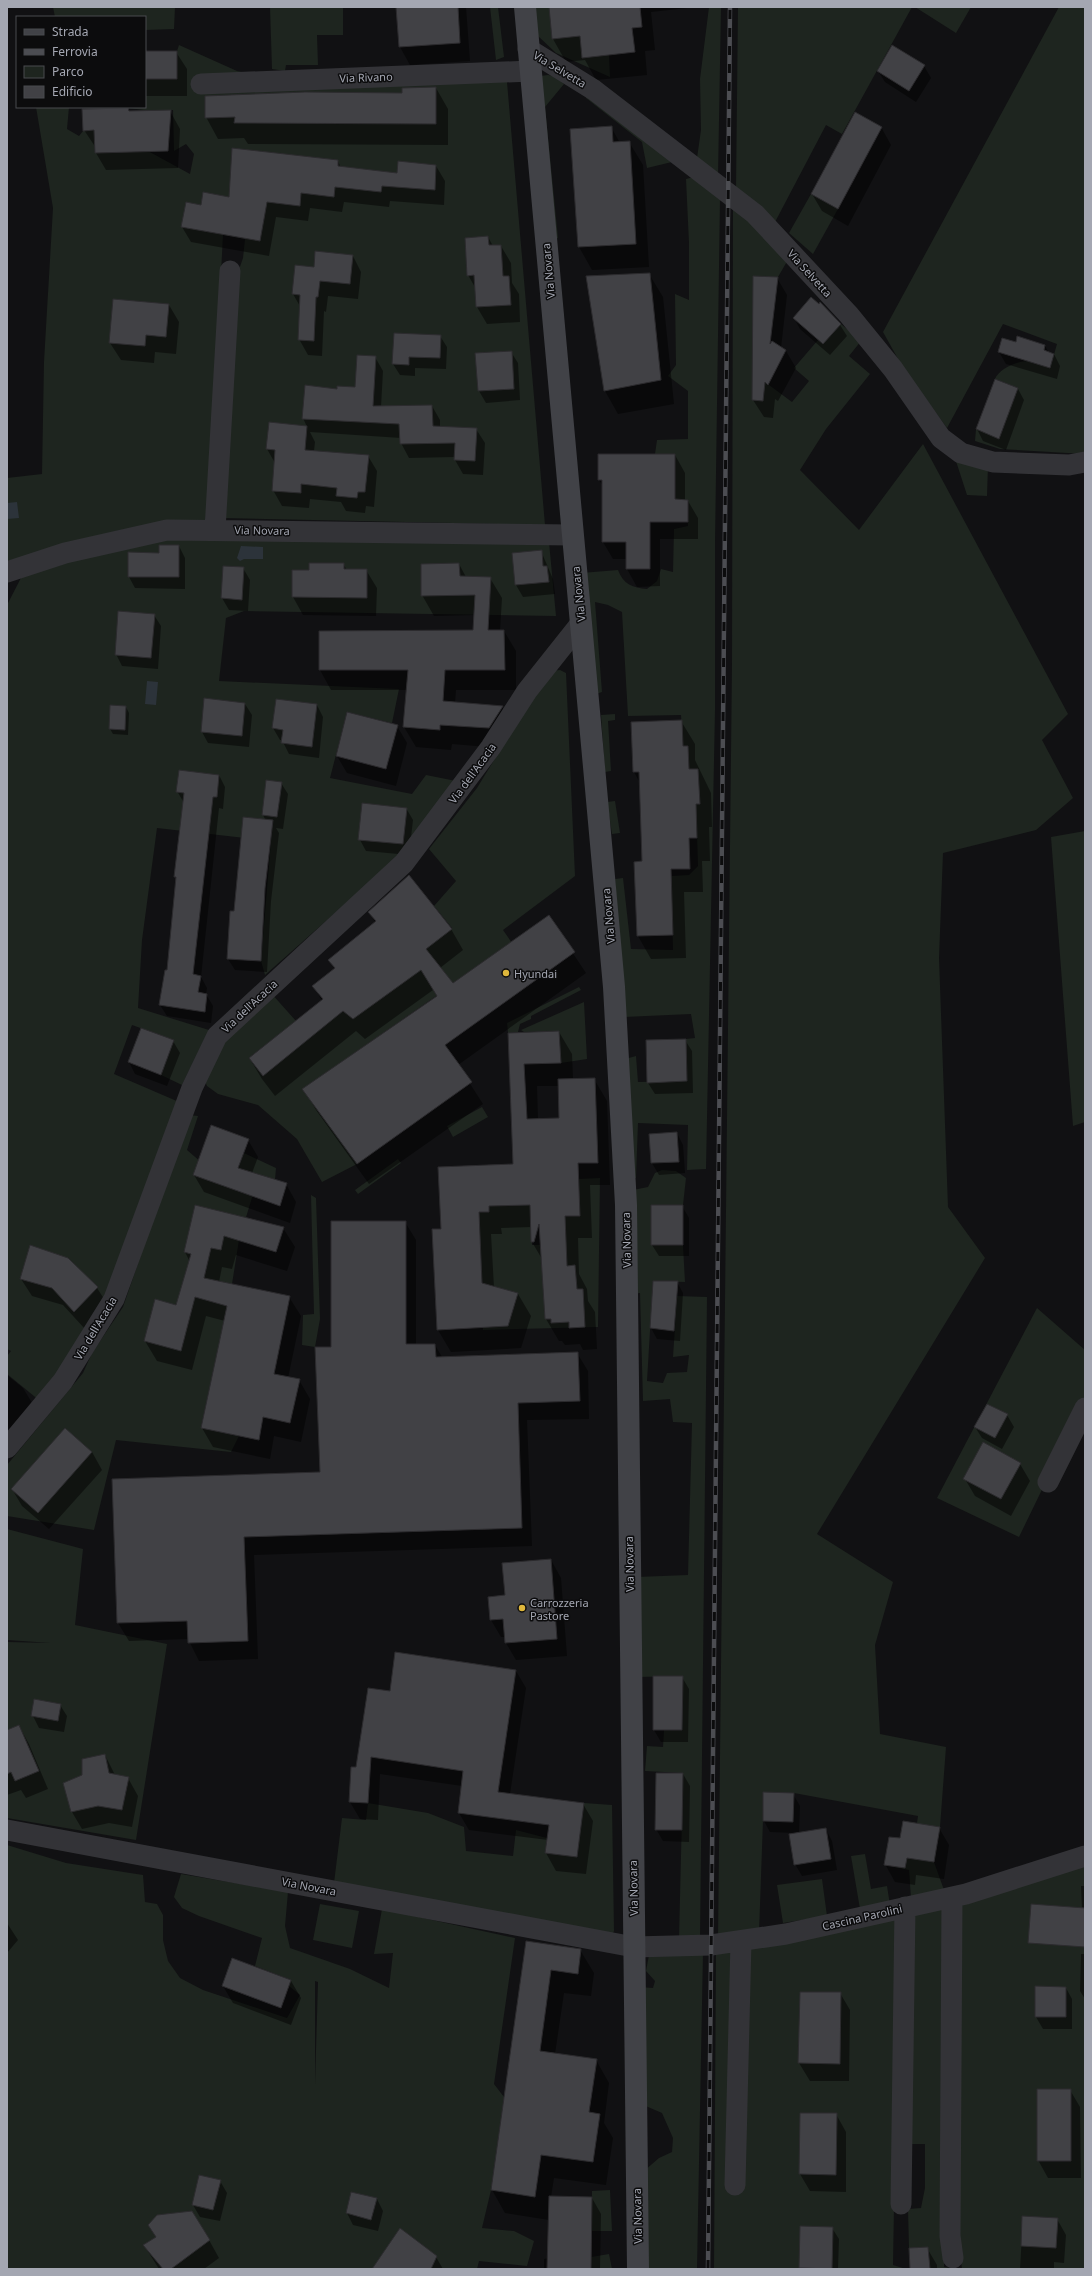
<svg xmlns="http://www.w3.org/2000/svg" width="1092" height="2276" font-family="'Noto Sans',sans-serif">
  <rect width="100%" height="100%" fill="#111113"/>
  <!-- green -->
  <path fill="#1e251f" fill-rule="evenodd" d="M53,7H175L174,29L145,30V17H55Z
    M270,7H343V35H317L318,65H286L285,71L272,69Z
    M490,7H498L504,57L496,60Z
    M529,7H549L552,39L580,36L582,57L609,55L610,77L556,53L538,36Z
    M709,7H721L718,177L697,158L701,130L700,79Z
    M738,7H912L842,134L826,125L774,224L736,188Z
    M915,7H971L956,33Z
    M1059,7H1085V454L1000,449L975,441L976,429L999,438L1018,388L995,379C999,369 1017,361 1028,361C1035,362 1043,366 1050,368L1057,344L1003,324L947,428L902,366L883,332Z
    M179,45L237,71L251,74L507,82L545,525L223,518L235,281L243,258L245,239L223,235L208,523L7,564V478L42,474L44,362L53,208L36,107H69L67,129L79,136L83,131L94,130L95,153L148,151L190,174L194,154L186,144L174,151L173,110L152,111L128,108L145,107V79H177V51Z
    M548,75L555,76L564,84L545,107L558,238L549,243L540,76Z
    M587,93L672,162L647,168L642,142L586,98Z
    M694,177L720,199L715,543V710L706,1169L687,1170L688,1125L638,1123L636,1178H629L625,1059L636,1056L638,1082L687,1081L686,1039L695,1038L691,1014L624,1017L615,879L623,878L631,949L673,950L671,876L689,875L698,866L696,804L700,803L698,769H689L688,746H683L681,715L628,716L622,612L608,605L595,602L602,692L593,695L581,573L618,570C623,584 633,588 647,589L657,581L661,569L673,572L674,529L688,526V500L675,499V455L655,454L657,440L688,439V391L668,376L676,365L675,294L689,300V243L686,179Z
    M811,194L838,209L813,254L789,233Z
    M733,207L789,258L778,277L754,276L753,373L792,402L809,381L794,368L818,340L823,344L841,324L861,341L849,356L870,374L826,429L800,470L859,530L923,444L1068,714L1042,740L1073,798L1036,830L943,853L939,958L948,1207L985,1258L817,1534L893,1582L875,1645L880,1734L946,1747L940,1827L934,1862L944,1890L911,1898L909,1870L884,1865L889,1837L900,1838L903,1821L917,1823L918,1816L794,1793L764,1792L759,1933L718,1940L732,663Z
    M954,455L988,466L987,496L967,495Z
    M165,536L549,542L556,616L244,611L226,618L219,681L399,689L392,723L347,712L330,778L412,794L426,775L456,781L396,859L265,975L261,961L271,841L157,828L142,940L138,1008L209,1030L182,1085L161,1075L174,1040L132,1025L114,1074L179,1102L109,1294L40,1401L7,1374V1356L11,1351L7,1349V605L23,574Z
    M560,670L566,673L575,876L503,930L512,943L303,1089L357,1164L322,1182L297,1139L258,1105L218,1094L207,1086L203,1077L220,1038L271,993L296,1021L249,1058L263,1076L343,1011L353,1019L426,949L452,928L434,906L456,881L429,849L477,788L543,680L550,671Z
    M615,714V720L608,721L611,771L605,772L601,715Z
    M615,801L620,833L612,834L607,802Z
    M1085,831V1122L1073,1126L1051,837Z
    M579,987L581,990L531,1016V1019L520,1024L518,1032L508,1033L507,1023Z
    M584,1002L587,1059L561,1063L559,1031L524,1032L521,1030Z
    M482,1107L488,1117L453,1137L447,1126Z
    M189,1115L198,1116L187,1150L231,1188L244,1153L276,1168L275,1180L259,1175L239,1240L232,1284L201,1427L239,1436L231,1452L116,1440L94,1530L7,1516V1465L83,1373L92,1353L123,1307Z
    M398,1159L401,1163L358,1194L355,1190Z
    M662,1170L676,1171L686,1178L683,1205L651,1206V1245H683L685,1282L653,1281L647,1381L663,1383L667,1373L687,1372L689,1355L673,1357L677,1296L707,1297L700,1941L679,1939L683,1773L645,1771L647,1746L663,1747L664,1730H682L683,1676L637,1677V1577L688,1575L692,1423L673,1422L670,1399L643,1401L640,1293L631,1294L628,1191L648,1187L655,1173Z
    M600,1178L598,1327L483,1330L479,1212H489V1197L530,1205L532,1245L566,1244L565,1216L578,1179Z
    M311,1195L316,1198L320,1319L315,1347L302,1345L303,1315L314,1314Z
    M1037,1308L1085,1350V1401L1019,1537L937,1498Z
    M7,1529L83,1549L75,1625L167,1644L136,1840L7,1818V1642L51,1643L7,1640Z
    M368,1803L428,1813L464,1827L466,1851L513,1856L516,1830L547,1838L545,1853L577,1857L584,1803L612,1805L614,1931L611,1937L334,1883L342,1818L366,1820Z
    M7,1845L66,1863L143,1875L145,1902L157,1904L163,1915V1940L168,1961L180,1978L203,1990L287,2018L300,1995L289,1986L291,1980L255,1966L262,1938L199,1916L182,1908L174,1897L181,1874L288,1892L285,1926L290,1948L350,1969L389,1988L393,1953L374,1954L382,1909L515,1938L494,2084L504,2097L491,2190L482,2228L514,2231L534,2241L527,2266L479,2261L477,2269H7ZM315,1981L318,1982L315,2085Z
    M865,1854L871,1889L887,1886L890,1905L860,1909L851,1856Z
    M1085,1863V2269H962L958,2235V1902Z
    M822,1879L827,1916L783,1923L777,1885Z
    M320,1904L359,1911L352,1948L313,1940Z
    M946,1907L944,2267L959,2269H930L909,2248L908,2209L921,2208L925,2188V2144H909L911,1914Z
    M899,1916L893,2265L906,2269H714L716,1951Z
    M703,1952L697,2269H642L644,2171L659,2158L672,2152L673,2138L662,2113L641,2104L640,1987L653,1988L655,1981L646,1971L649,1955Z
    M610,2190L612,2231H592V2191Z
    M609,2254L612,2269H591V2257Z"/>
  <!-- water -->
  <path fill="#2c333a" d="M17,502L19,518L7,519V503Z
    M241,546L263,547V559H244L240,561L237,558Z
    M147,681L158,682L156,705L145,704Z"/>
  <!-- shadow -->
  <path fill="#0007" fill-rule="evenodd" d="M397,7H466L470,61L410,65L400,47Z
    M550,7H696L651,12L655,50L645,51L647,75L596,80L585,60L566,62L553,39Z
    M145,52H176L187,69V96H145Z
    M924,66L931,78L916,102L885,82L878,71Z
    M436,88L448,109V145L248,144L244,138L218,139L206,117L403,94Z
    M128,109L130,112L170,111L180,129L178,168L106,170L96,153V148L84,130Z
    M611,127L620,143L629,142L643,165L649,267L592,270L579,247L571,130Z
    M881,127L891,145L848,226L822,211L812,194Z
    M338,161L341,168L398,174L436,166L445,181L444,205L390,201L389,207L344,202L342,212L310,208L308,221L276,217L269,256L191,242L182,227L202,206Z
    M488,237L493,246H501L511,263L512,283L519,294L520,322L487,324L477,307L476,289L468,275Z
    M353,256L361,272L358,299L328,296L326,312L324,311L322,356L308,355L299,339L301,308L293,294L315,268Z
    M649,274L663,297L674,404L618,414L605,391Z
    M777,278L787,295L781,348L786,351L796,368L778,401L775,399L773,418L764,417L753,400Z
    M169,305L179,322L176,354L155,352L154,363L121,360L110,343Z
    M794,318L840,325L847,336L830,355L800,329Z
    M440,336L447,347L446,369L415,368V376L400,375L393,364Z
    M1017,343L1045,346L1049,353L1054,354L1060,366L1057,379L1006,364L999,352Z
    M511,352L518,363L520,400L486,403L479,391L476,354Z
    M375,357L383,371L381,407L432,406L440,420V428L476,429L485,443L483,475L463,474L455,460V457L409,458L401,443V438L310,432L315,442L314,451L368,456L377,471L374,507L366,506L365,513L346,511L341,502L310,499L309,508L282,506L273,490L275,463L267,449L269,423L307,427L303,418L338,390L356,388Z
    M996,380L1018,389L1024,400L1006,450L983,441L977,429Z
    M675,455L685,473V501H688L698,518V539H660V586L637,587L627,569V559H613L603,542V486L599,480Z
    M179,546L185,558V589L135,588L129,577L160,554Z
    M541,551L553,579L555,594L523,597L516,585L513,554Z
    M343,564L347,570H366L377,588L376,616L303,615L293,597V571H310Z
    M459,564L466,577L490,578L502,598L500,631H504L516,651V690H456L455,703L502,707L514,726L500,748L452,744L451,750L416,747L404,727L407,690H331L320,670V632L474,631L475,615L434,616L422,595Z
    M224,567L243,568L250,580L248,611L229,610L222,598Z
    M154,615L161,626L158,669L122,666L116,654Z
    M245,704L252,715L249,747L208,743L202,732Z
    M317,705L323,717L319,758L289,754L282,740H280L273,728Z
    M126,707L129,713L128,735L113,734L110,729Z
    M681,721L695,744V760L711,793L712,827H709L710,861H702L703,892H684L686,958L651,959L638,936L643,862L640,783L634,772Z
    M397,726L407,743L396,786L347,773L337,756Z
    M219,775L225,787L223,809L219,808L201,977L207,988L206,994L213,1006L211,1023L167,1016L160,1005L167,971L177,880L175,877L184,803L177,791Z
    M281,783L288,794L283,829L276,828L279,833L271,901L267,972L235,970L228,959L234,912L266,821L263,815Z
    M406,808L413,820L409,855L366,851L360,840Z
    M370,912L451,929L463,950L440,968L453,984L548,916L586,973L458,1065L483,1104L369,1184L316,1110L304,1089L438,997L433,990L365,1039L356,1031L275,1096L262,1079L250,1059L322,1001L314,986L335,969L329,960L375,922Z
    M141,1029L173,1041L180,1053L167,1086L135,1074L129,1062Z
    M559,1032L572,1054L573,1079H594L607,1101L610,1185H590L592,1238H578L579,1274L587,1289L588,1301L595,1312L597,1349L583,1350L580,1344L565,1345L562,1341H559L546,1319L542,1259L532,1242V1227L501,1228L502,1234H491L494,1287L518,1294L531,1316L521,1348L451,1352L438,1330L434,1230H442L514,1165L509,1034ZM537,1086H559L560,1119L538,1120Z
    M685,1040L692,1051L693,1093L655,1094L648,1083Z
    M677,1133L683,1145L685,1173L659,1175L652,1163L650,1135Z
    M248,1140L258,1157L252,1173L286,1184L296,1202L290,1223L204,1192L194,1175Z
    M682,1206L689,1218V1256H659L652,1245Z
    M195,1207L283,1228L295,1247L287,1271L236,1255L232,1269L222,1267L219,1282L289,1297L301,1316L288,1378L299,1380L310,1399L301,1442L274,1436L270,1459L213,1447L202,1428L225,1321L206,1316L192,1370L157,1361L145,1341L177,1306L190,1262L185,1252Z
    M405,1222L416,1240V1345H435L442,1357L577,1353L588,1371L589,1419L527,1420L532,1546L254,1555L258,1659L199,1661L188,1639L129,1641L118,1623L113,1480L321,1473L332,1348Z
    M21,1279L97,1288L108,1305L85,1329L63,1305L32,1296Z
    M653,1282H677L683,1293L680,1341L657,1339L651,1328Z
    M7,1375L23,1388L37,1411L7,1448Z
    M1007,1415L1014,1427L1002,1449L982,1438L975,1427Z
    M92,1452L102,1470L49,1529L22,1506L12,1489Z
    M1020,1464L1030,1481L1011,1516L975,1496L965,1479Z
    M551,1560L561,1578L567,1656L516,1660L506,1643V1637H501L491,1620L506,1596Z
    M516,1671L526,1688L510,1794L583,1804L593,1821L586,1874L556,1871L546,1853L548,1840L469,1830L459,1813L462,1786L380,1774L378,1820L360,1819L350,1802L357,1768L391,1692Z
    M654,1677H682L689,1689L688,1742H661L654,1730Z
    M60,1705L67,1716L64,1732L39,1728L33,1716Z
    M19,1726L29,1744L48,1789L26,1798L21,1790L7,1795V1731Z
    M105,1755L115,1775L128,1778L138,1796L132,1827L109,1823L82,1829L72,1812L83,1775Z
    M683,1774L690,1786L689,1842L663,1841L656,1829Z
    M793,1794L800,1806L799,1833L826,1829L832,1841L837,1870L802,1876L795,1864V1833L770,1832L764,1821Z
    M939,1828L949,1845L944,1879L916,1875L915,1885L895,1882L885,1864L901,1839Z
    M1081,1886H1085V1936L1082,1909Z
    M7,1923L18,1940L7,1953Z
    M526,1942L580,1950L594,1973L591,1996L564,1993L555,2054L596,2060L609,2083L604,2123L613,2138L606,2185L554,2178L551,2197L592,2198L601,2214L600,2269H544V2259L549,2258V2220L505,2213L492,2190Z
    M1081,1954H1085V1999L1080,1991Z
    M233,1959L291,1981L301,1998L291,2025L233,2003L223,1986Z
    M1036,1987L1066,1988L1072,1999V2029H1043L1036,2017Z
    M800,1993H840L850,2010L849,2081H810L799,2063Z
    M1070,2090L1080,2107L1081,2178H1048L1038,2160Z
    M836,2114L846,2132V2192L810,2191L800,2174Z
    M220,2181L227,2193L220,2221L200,2217L193,2205Z
    M352,2193L377,2199L383,2211L378,2231L353,2225L347,2213Z
    M1023,2217L1057,2219L1066,2235L1064,2263L1054,2262V2269H1020Z
    M149,2225L209,2240L219,2258L204,2269H159L144,2245L157,2238Z
    M801,2227L832,2228L839,2239L838,2269H801Z
    M927,2248L937,2265V2269H910Z
    M436,2257L443,2269H387Z"/>
  <!-- building -->
  <path fill="#414145" stroke="#2c2b2e" d="M396,7H458L460,43L399,47Z
    M549,7H640L642,27L632,28L635,52L582,58L580,36L552,39Z
    M892,45L925,65L909,91L877,71Z
    M145,51H177V79H145Z
    M436,87V124L234,123L235,117L205,118V96L305,92L402,93V88Z
    M128,108L129,111L171,110L168,151L95,153L94,130L83,131L82,109Z
    M855,112L882,127L838,209L811,194Z
    M612,126L613,142L630,141L636,244L578,247L570,129Z
    M232,148L338,160V166L397,173L398,161L436,165L435,190L382,186L381,192L335,187L334,197L301,193L300,206L267,202L260,241L181,227L186,202L201,205L203,192L229,197Z
    M488,236L489,245H501L503,276H509L511,305L476,307L474,275L467,276L465,238Z
    M315,251L353,255L350,284L320,281L318,297H316L314,341L298,340L300,295L292,294L295,265L314,267Z
    M650,273L661,380L604,391L586,276Z
    M753,276L778,277L770,344L772,341L786,350L768,385L765,382L763,401L752,400Z
    M811,297L819,304L820,302L841,324L823,344L793,318Z
    M113,299L169,304L166,337L146,335L145,346L109,343Z
    M394,333L441,335L440,358L409,357V365L392,364Z
    M1017,336L1045,345L1044,350L1054,354L1050,368L998,352L1002,338L1016,342Z
    M512,351L514,389L478,391L475,353Z
    M357,355L376,356L373,406L432,405L433,426L477,428L475,461L454,460L455,443L400,444L399,424L302,419L305,385L337,389V386L355,387Z
    M995,379L1018,388L999,439L976,429Z
    M269,422L307,426L305,450L369,455L365,492H358L357,498L336,496L337,488L301,484V493L272,491L275,450L266,449Z
    M598,454H675V499L688,500V522H650V569H626V542H602V480H598Z
    M159,545H179V577H128V552L159,553Z
    M542,550L543,566H547L549,582L515,585L512,553Z
    M309,563H344V569H367V598L292,597V570H309Z
    M459,563L460,576L491,577L488,630H504L505,670H445L443,701L503,706L489,728L440,725V730L403,727L408,670H319V631L473,630L475,595L421,596V564Z
    M223,566L244,567L242,600L221,598Z
    M118,611L155,614L151,658L115,655Z
    M204,698L245,703L242,736L201,732Z
    M276,699L317,704L312,747L281,743L283,730L272,728Z
    M110,705L126,706L125,730L109,729Z
    M347,712L398,725L386,769L336,756Z
    M682,720L683,746H688L689,769H698L700,804H696L697,838H689L690,869H671L673,935L637,936L634,862L642,861L639,772H633L631,722Z
    M179,770L219,775L217,797H213L193,974L201,976L198,992L207,994L205,1012L159,1005L165,970H167L176,877H174L184,793L176,792Z
    M266,780L282,782L277,817L262,815Z
    M362,803L407,808L403,844L358,840Z
    M243,817L273,820L265,888L261,961L227,959L230,911H234Z
    M409,875L452,929L426,949L453,983L549,915L575,952L445,1045L472,1082L357,1164L302,1089L437,996L421,970L353,1019L343,1011L263,1076L249,1058L323,999L312,986L335,968L328,960L376,921L368,912Z
    M141,1028L174,1040L161,1075L128,1062Z
    M559,1031L561,1063L524,1064L527,1119L559,1118L558,1079L595,1078L598,1163H578L580,1216H565L567,1266L575,1265L577,1289H583L585,1327L569,1328V1322L551,1323V1319H545L539,1224L534,1242H531L530,1205L489,1206V1212H479L482,1283L518,1293L508,1326L437,1330L432,1229H441L438,1167L513,1164L508,1033Z
    M686,1039L687,1081L647,1083L646,1040Z
    M211,1125L249,1139L238,1168L287,1183L280,1206L193,1175Z
    M677,1132L679,1162L651,1163L649,1134Z
    M195,1205L284,1227L276,1252L224,1236L221,1250L211,1248L204,1278L290,1296L274,1374L300,1379L290,1423L263,1417L259,1440L201,1428L227,1306L195,1297L181,1351L144,1341L155,1299L176,1305L191,1254L184,1252Z
    M651,1205H683V1245H651Z
    M331,1221H406V1344H435L436,1357L578,1352L580,1401L518,1403L522,1528L244,1537L248,1641L188,1643L187,1621L117,1623L112,1479L320,1472L315,1347H331Z
    M30,1245L68,1258L98,1287L74,1312L52,1288L20,1279Z
    M653,1281H678L674,1331L650,1328Z
    M987,1404L1008,1414L995,1438L974,1427Z
    M65,1428L92,1452L38,1513L11,1489Z
    M983,1442L1021,1463L1001,1499L963,1479Z
    M551,1559L557,1639L505,1643L503,1619L490,1620L488,1597L505,1595L502,1563Z
    M395,1652L516,1670L498,1792L584,1803L577,1857L545,1853L549,1825L458,1813L463,1771L371,1757L368,1803L349,1802L351,1767H356L368,1688L390,1691Z
    M653,1676H683L682,1730H653Z
    M34,1699L61,1704L58,1721L31,1716Z
    M19,1725L39,1771L15,1781L11,1772L7,1774V1730Z
    M105,1754L109,1773L129,1777L122,1810L98,1806L71,1812L63,1783L82,1775V1759Z
    M656,1773H683L682,1830H655Z
    M763,1792L794,1793L793,1822L763,1821Z
    M903,1821L940,1827L934,1862L907,1858L905,1868L884,1865L889,1837L900,1838Z
    M826,1828L831,1859L794,1865L789,1834Z
    M1031,1904L1085,1908V1947L1028,1943Z
    M526,1941L581,1949L578,1974L551,1970L540,2051L597,2059L589,2112L600,2114L593,2162L541,2155L535,2197L491,2190Z
    M232,1958L291,1980L281,2008L222,1986Z
    M1035,1986L1066,1987V2017H1035Z
    M800,1992H841L840,2064L798,2063Z
    M1037,2089H1071V2161H1037Z
    M800,2113H837L836,2175L799,2174Z
    M199,2175L221,2180L213,2210L192,2205Z
    M351,2192L377,2198L371,2220L346,2213Z
    M549,2196L592,2197L591,2269H547Z
    M192,2211L210,2240L171,2269H163L143,2245L156,2237L148,2225L157,2215Z
    M1022,2216L1058,2218L1056,2248L1021,2246Z
    M800,2226L833,2227L832,2269L799,2268Z
    M400,2228L437,2256L431,2269H372Z
    M928,2247L930,2269H910L909,2248Z"/>
  <g fill="none" stroke-linecap="round" stroke-linejoin="round">
    <!-- street -->
    <path stroke="#333337" stroke-width="21" d="M528,49L594,90L755,214L849,315L893,369L941,438L961,453L993,462L1069,465L1085,462
      M201,84L531,71
      M215,530L230,271
      M7,572L65,553L167,530L572,535
      M7,1448L63,1381L114,1299L192,1088L217,1036L404,863L491,747L527,691L581,623
      M1048,1482L1085,1408
      M7,1830L634,1947L711,1945L786,1934L966,1894L1085,1856
      M952,1897L950,2236L953,2258
      M735,2185L741,1941
      M901,2204L905,1907"/>
    <!-- secondary -->
    <path stroke="#414247" stroke-width="22" d="M525,7L614,987L626,1205L638,2269"/>
    <!-- rail casing -->
    <g stroke="#4c4d52" stroke-width="4.5">
      <path id="rail" d="M708,2269L730,7"/>
    </g>
    <!-- rail -->
    <use href="#rail" stroke="#0c0c0d" stroke-width="3" stroke-dasharray="9" stroke-linecap="butt"/>
  </g>
  <!-- markers -->
  <g fill="#dfb73c" stroke="#0c0c0d" stroke-width="1.5">
    <circle cx="506" cy="973" r="4"/>
    <circle cx="522" cy="1608" r="4"/>
  </g>
  <g text-anchor="middle" dominant-baseline="central" stroke-width="3" stroke-linejoin="round" paint-order="stroke">
    <!-- street labels -->
    <g font-size="11" fill="#a4a7b2" stroke="#0c0c0d">
      <text transform="translate(560 69) rotate(31)">Via Selvetta</text>
      <text transform="translate(366 77) rotate(-2)">Via Rivano</text>
      <text transform="translate(548 271) rotate(-95)">Via Novara</text>
      <text transform="translate(810 273) rotate(48)">Via Selvetta</text>
      <text transform="translate(262 530) rotate(1)">Via Novara</text>
      <text transform="translate(578 594) rotate(-96)">Via Novara</text>
      <text transform="translate(472 773) rotate(-54)">Via dell'Acacia</text>
      <text transform="translate(608 916) rotate(-95)">Via Novara</text>
      <text transform="translate(249 1006) rotate(-43)">Via dell'Acacia</text>
      <text transform="translate(626 1240) rotate(-91)">Via Novara</text>
      <text transform="translate(95 1328) rotate(-59)">Via dell'Acacia</text>
      <text transform="translate(629 1564) rotate(-91)">Via Novara</text>
      <text transform="translate(309 1886) rotate(11)">Via Novara</text>
      <text transform="translate(633 1888) rotate(-91)">Via Novara</text>
      <text transform="translate(862 1917) rotate(-13)">Cascina Parolini</text>
      <text transform="translate(637 2216) rotate(-91)">Via Novara</text>
    </g>
    <!-- poi labels -->
    <g font-size="11" fill="#a4a7b2" stroke="#0c0c0d" text-anchor="start">
      <text x="514" y="973">Hyundai</text>
      <text x="530" y="1602">Carrozzeria<tspan x="530" dy="13">Pastore</tspan></text>
    </g>
  </g>
  <!-- border -->
  <rect width="1092" height="2276" fill="none" stroke="#a4a7b2" stroke-width="16"/>
  <!-- legend -->
  <rect x="16" y="16" width="130" height="92" fill="#0c0c0d" stroke="#494a4f"/>
  <rect x="24" y="29" width="20" height="6" fill="#414247" stroke="#494a4f"/>
  <text x="52" y="36" font-size="12" fill="#a4a7b2">Strada</text>
  <rect x="24" y="49" width="20" height="6" fill="#4c4d52" stroke="#494a4f"/>
  <text x="52" y="56" font-size="12" fill="#a4a7b2">Ferrovia</text>
  <rect x="24" y="66" width="20" height="12" fill="#1e251f" stroke="#494a4f"/>
  <text x="52" y="76" font-size="12" fill="#a4a7b2">Parco</text>
  <rect x="24" y="86" width="20" height="12" fill="#414145" stroke="#494a4f"/>
  <text x="52" y="96" font-size="12" fill="#a4a7b2">Edificio</text>
</svg>
